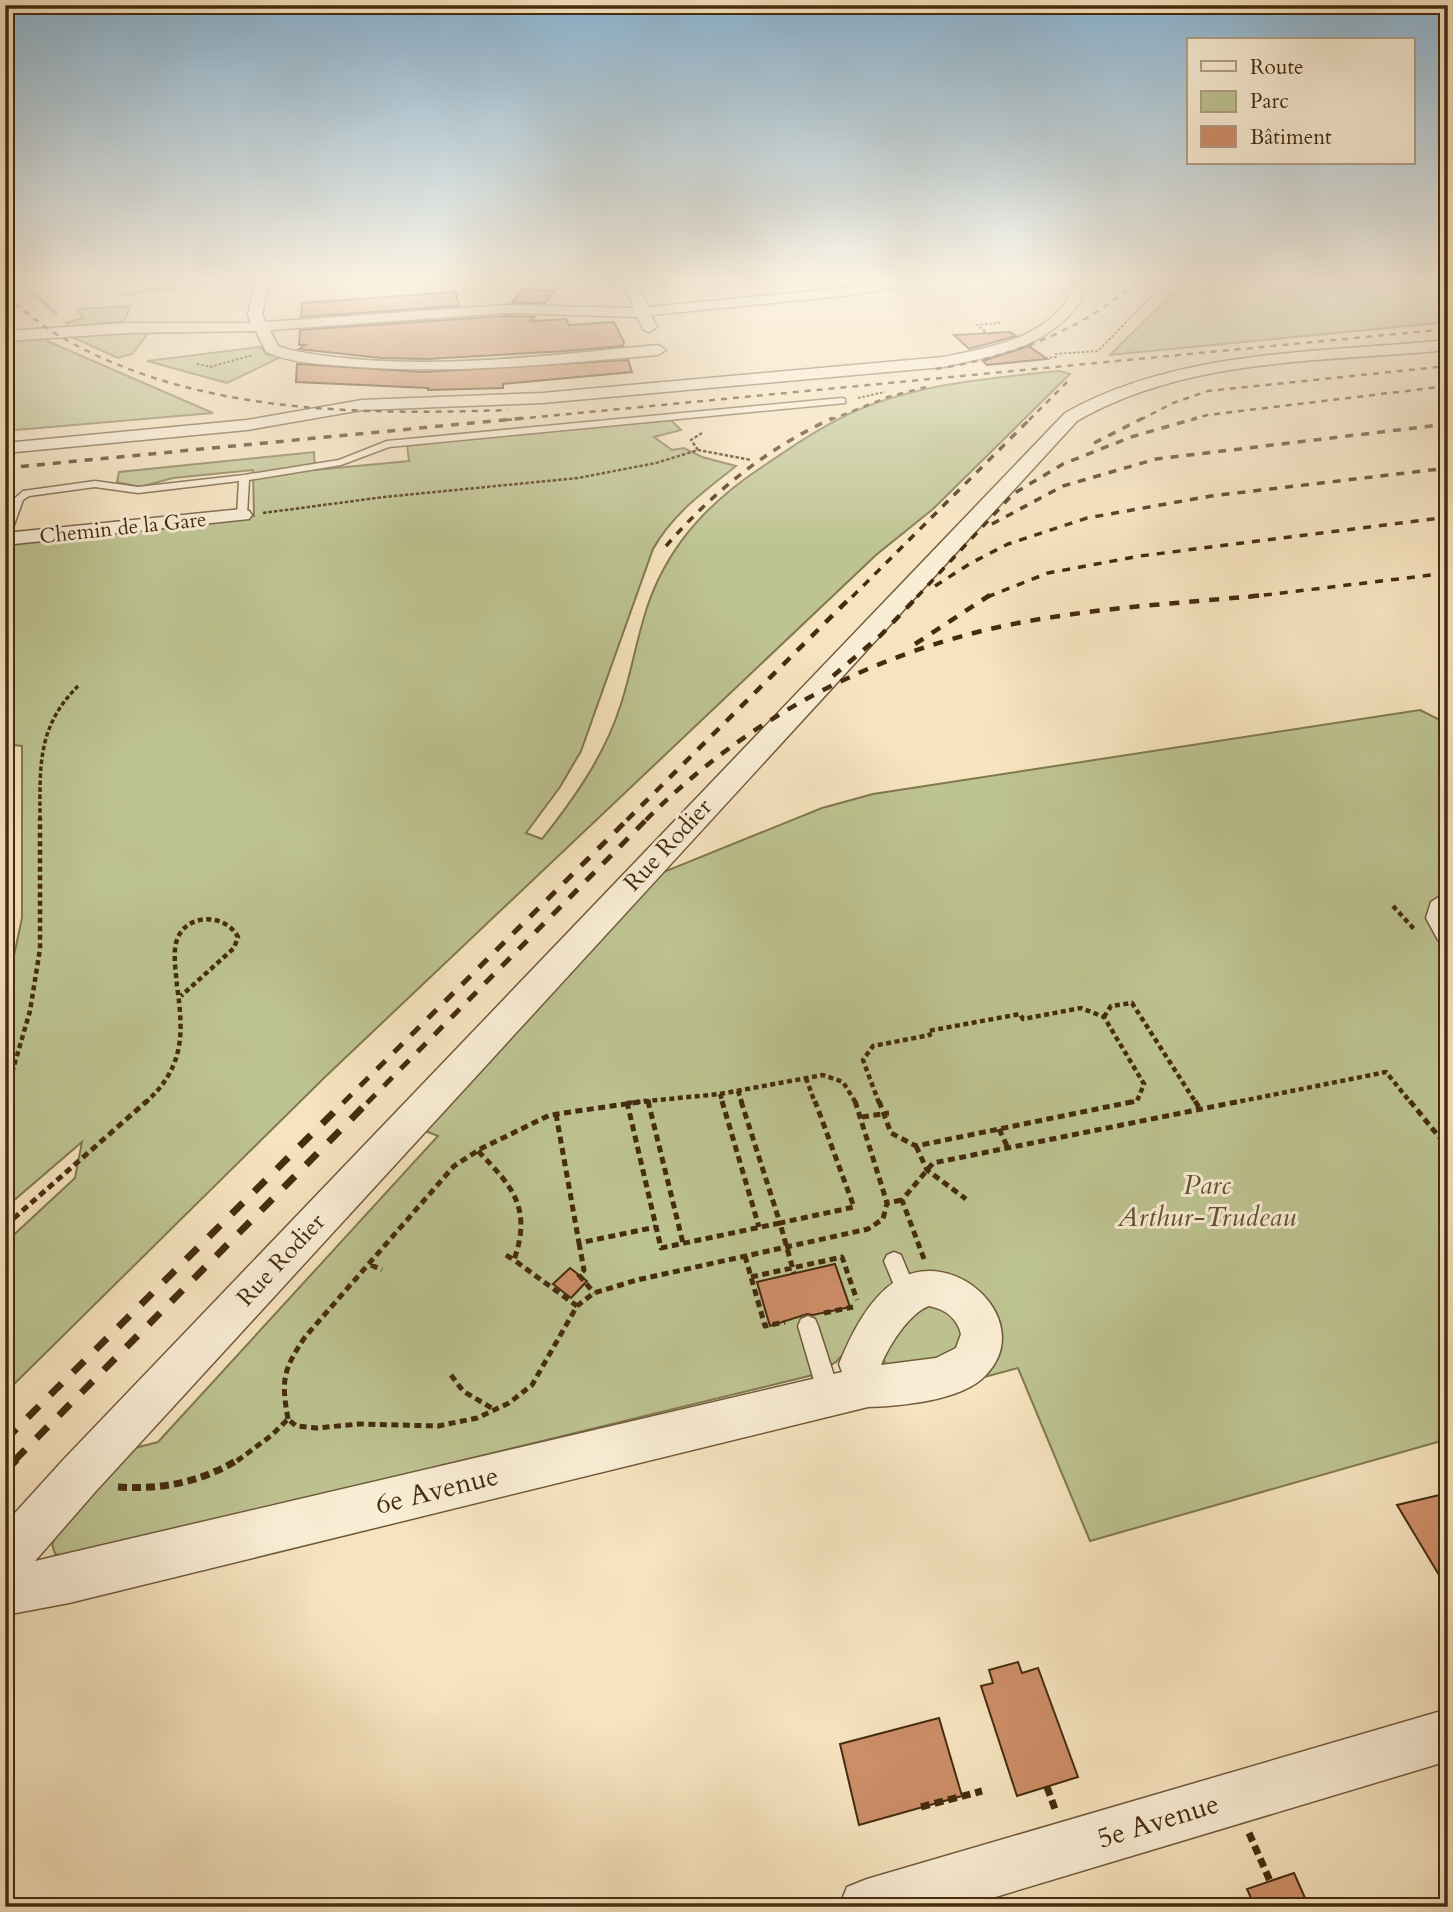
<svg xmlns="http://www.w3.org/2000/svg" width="1453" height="1912" font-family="Cardo,serif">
  <rect width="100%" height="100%" fill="#f6e3bf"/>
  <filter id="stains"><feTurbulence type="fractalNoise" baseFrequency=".00286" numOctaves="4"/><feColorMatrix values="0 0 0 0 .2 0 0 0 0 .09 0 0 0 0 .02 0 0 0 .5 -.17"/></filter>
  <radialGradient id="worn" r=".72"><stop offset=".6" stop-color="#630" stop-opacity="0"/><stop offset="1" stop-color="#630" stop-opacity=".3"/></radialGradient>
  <!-- green -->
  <path fill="#bdc391" stroke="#817850" stroke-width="2" d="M1187,279H1448V322L1110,355Z
    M131,306L124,321L71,327L66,323L83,318L77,309Z
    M150,331L132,354L118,358L70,336Z
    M51,335L47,341L213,413L5,431V339Z
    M261,347L266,354L281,357L227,383L147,361Z
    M1059,371L1070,374L933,509L876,555L325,1077L5,1393V1243L75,1178L82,1142L5,1208V998L22,918V746L5,744V544L254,516L253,470L173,478L140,487L117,482L119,472L314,452L315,470L409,461L407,445L671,420L681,430L654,437L672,450L684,448L702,457L736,466C705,491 673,513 653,549L581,751L560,787L526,833L542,839C574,799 604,756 620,707C632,672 637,634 650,599C672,540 713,499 765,465C793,446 821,427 851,413C916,384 990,378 1059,371Z
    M1420,710L1448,724V1439L1090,1541L1018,1368L977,1379L957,1281L848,1349L836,1362L813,1375L65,1557L55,1554L52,1544L57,1533L131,1449L158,1442L438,1136L423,1130L661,873L822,808L873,794Z
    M926,1302L951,1310L964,1335L951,1358L888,1367L882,1357V1346Z"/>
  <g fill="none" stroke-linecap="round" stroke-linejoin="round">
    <!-- stream -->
    <path stroke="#7c8277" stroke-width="3.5" d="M18,279L56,314"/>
  </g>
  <!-- building -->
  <path fill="#cd8e68" stroke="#452c10" stroke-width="2" d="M523,289L555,291L545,303H512Z
    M456,292L459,306L301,317L302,303Z
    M505,316L535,317L531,321L566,319L569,325L614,322L624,342L623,346L566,351L427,359L381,358L299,349L305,345H299L300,330Z
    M1010,332L1016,336L969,349L954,335Z
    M1029,346L1047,359L987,365L983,361Z
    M628,360L632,372L503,384V388L428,390V388L296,382L297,364L423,372Z
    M835,1264L850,1307L813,1315L807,1314L770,1326L757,1282Z
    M570,1268L587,1281L571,1298L553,1284Z
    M1448,1493V1590L1397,1505Z
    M1018,1662L1022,1673L1038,1668L1078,1777L1017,1796L981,1686L993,1683L989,1670Z
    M939,1718L962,1796L859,1825L840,1744Z
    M1294,1873L1309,1907H1255L1247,1889Z"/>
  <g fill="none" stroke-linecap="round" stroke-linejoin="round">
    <!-- lane casing -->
    <g stroke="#715a3c" stroke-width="3">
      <path id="lane" d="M842,398L845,399V403L389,447L341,465L249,480L247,515L242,518L237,515L239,481L138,493L95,487L29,496L23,500L10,536L5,539V522L14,499L23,491L95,481L138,487L244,475L339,460L387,441Z
        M1448,891V903L1441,911L1443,924L1448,931V947L1438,940L1426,918L1431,902Z
        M894,1252L901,1255L918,1296L915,1302L908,1305L901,1302L884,1261L887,1255Z
        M808,1316L815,1319L818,1326L840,1394L837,1401L829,1404L821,1401L818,1394L798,1326L801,1319Z"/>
    </g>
    <!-- street casing -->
    <g stroke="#715a3c" stroke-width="3">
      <path id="street" d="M269,279L262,315L266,322L505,305L634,308L622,279H636L648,307L843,288L897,279H931L924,283L843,296L651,315L657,327L649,332L644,330L637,317L505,313L270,330L278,346L290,350C409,374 538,356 658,345L666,350L658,355C554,364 449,375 345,366C318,364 291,363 266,352L256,331L127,333L5,341V331L127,323H251L248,315L254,283L148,289L127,295L111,288L136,279Z
        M1053,279H1069L1080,290L1082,299C1050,348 997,355 943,367L542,403L362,410L247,430L5,453V443L247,420L362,400L542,393L943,357C988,348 1040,340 1068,299L1066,291Z
        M1448,340V350C1324,362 1187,357 1077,421L96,1491L35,1561L842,1372L839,1364C851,1335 868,1299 896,1281C955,1243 1038,1323 985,1376C961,1401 900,1406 868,1407L69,1603L16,1613L5,1612V1524L64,1459L1065,413C1179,349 1320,353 1448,340ZM929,1306C945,1309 957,1318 961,1334L956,1348L936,1358L881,1365C888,1347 909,1313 929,1306Z
        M242,509L249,511L252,515L249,519L5,545V533Z
        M1448,1709V1761L962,1907H839L847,1887L867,1879Z"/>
    </g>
    <!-- path-far5 -->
    <path stroke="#452c10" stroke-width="2" stroke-dasharray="2.5 2" stroke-linecap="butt" d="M983,333L986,332L977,325L999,323L997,321
      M1055,354L1098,351L1168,279
      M1045,358L1058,357
      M197,364L212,367
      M210,367L253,355
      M858,398L885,392"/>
    <!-- path-far4 -->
    <path stroke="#452c10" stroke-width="2.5" stroke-dasharray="3.5 2" stroke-linecap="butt" d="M698,450L691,440L702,433
      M263,513L384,497L578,478L656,463L698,450L751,460"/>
    <!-- path-far3 -->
    <path stroke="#452c10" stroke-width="3.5" stroke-dasharray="4.5 2.5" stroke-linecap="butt" d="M40,820C40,766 37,727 78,686"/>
    <!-- path-far2 -->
    <path stroke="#452c10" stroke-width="4.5" stroke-dasharray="5 3.5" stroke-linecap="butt" d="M1393,906L1414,929
      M1104,1017L1111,1006L1132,1003L1196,1103
      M806,1078L815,1103
      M738,1091L742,1103
      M720,1094L723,1103
      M5,1097L30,1011L40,949V818
      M648,1100L649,1103
      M145,1103C184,1068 184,1035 177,986C176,972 173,956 176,943C183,913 225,912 238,937L234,948L181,996
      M627,1103L720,1094L823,1075L843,1082L856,1103
      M879,1103L863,1060L873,1046L930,1035L928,1031L1020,1014L1023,1019L1081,1008L1104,1017L1144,1084L1137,1101L1128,1103
      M1232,1103L1386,1072L1411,1103"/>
    <!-- path-far1 -->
    <path stroke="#452c10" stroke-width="5" stroke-dasharray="7 4.5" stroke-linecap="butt" d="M648,1101L683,1243
      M722,1101L759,1227
      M741,1101L780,1223L854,1207L815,1101
      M855,1101L887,1203
      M879,1101L891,1133L916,1146L1136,1101
      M1195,1101L1200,1109
      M1410,1101L1448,1148
      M627,1102L661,1248L780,1223L794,1273
      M556,1114L579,1243L656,1227
      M862,1117L889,1113
      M999,1129L1008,1148
      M916,1146L927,1170L966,1199
      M478,1151C513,1187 532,1208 514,1260L577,1306
      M5,1226L147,1101
      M579,1243L584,1270L579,1275L594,1293
      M506,1255L514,1260
      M745,1256L765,1326L785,1322
      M924,1259L902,1200L933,1163L1241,1101
      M371,1265L382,1270
      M751,1277L842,1257L857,1300
      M824,1313L853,1307
      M451,1375L463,1391L495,1410
      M288,1419C281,1380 283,1370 305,1337L454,1166L482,1148L550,1115L646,1101
      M237,1461L272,1435L288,1419L296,1426L317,1428L359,1424L438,1426L477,1418L509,1403L532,1385L577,1306L594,1293L637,1280L868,1229L883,1219L887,1203L902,1200"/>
    <!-- path -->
    <path stroke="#452c10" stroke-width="7" stroke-dasharray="9 5" stroke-linecap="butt" d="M118,1487C161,1490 202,1482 239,1459
      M1443,1613L1448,1612
      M1047,1787L1055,1809
      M921,1807L982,1791
      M1249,1833L1270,1881"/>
    <!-- lane -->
    <use href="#lane" fill="#f9edd5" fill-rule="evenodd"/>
    <!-- street -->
    <use href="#street" fill="#f9edd5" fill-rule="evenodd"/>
    <!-- rail-far5 -->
    <path stroke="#452c10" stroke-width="2.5" stroke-dasharray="6 6" stroke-linecap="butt" d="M5,296C22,309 38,323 56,334C190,414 357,415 508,410
      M936,369C1014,356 1080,332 1140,279
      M506,420L1448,329
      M830,420L888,397L926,387
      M1029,420L1067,382
      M1140,420L1173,403L1208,391L1448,366
      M1191,420L1207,415L1448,386"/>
    <!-- rail-far4 -->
    <path stroke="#452c10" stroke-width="3.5" stroke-dasharray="8 8" stroke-linecap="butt" d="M1094,443L1143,418
      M5,468L524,418
      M992,524L1063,486L1156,459L1448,424
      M666,546C713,492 767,448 833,418
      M935,586L971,563L1008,544L1087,518L1211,496L1448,468
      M852,597L1031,418
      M917,597L1013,494L1063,464L1131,437L1197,418
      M987,597L1048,573L1140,556L1448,517
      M1248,597L1448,573"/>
    <!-- rail-far3 -->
    <path stroke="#452c10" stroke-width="4.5" stroke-dasharray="10 10" stroke-linecap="butt" d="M915,644L990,595
      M833,676L881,635L919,595
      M627,820L853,595
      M646,820C757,708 898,640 1053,617C1123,606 1194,602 1265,595"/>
    <!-- rail-far2 -->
    <path stroke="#452c10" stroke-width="5" stroke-dasharray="12 12" stroke-linecap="butt" d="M343,1103L629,818
      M367,1103L648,818"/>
    <!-- rail-far1 -->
    <path stroke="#452c10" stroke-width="7" stroke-dasharray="16 16" stroke-linecap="butt" d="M5,1440L345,1101
      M14,1461L369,1101"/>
    <!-- rail -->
    <path stroke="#452c10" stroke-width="9" stroke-dasharray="19 19" stroke-linecap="butt" d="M5,1470L16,1459"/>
  </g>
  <!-- sky -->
  <linearGradient id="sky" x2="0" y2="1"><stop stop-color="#8bb7d6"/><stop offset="0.51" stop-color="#fbf2e2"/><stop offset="1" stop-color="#fbf2e2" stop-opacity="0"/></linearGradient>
  <rect width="1453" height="547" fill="url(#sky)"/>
  <g text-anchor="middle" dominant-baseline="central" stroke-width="6" stroke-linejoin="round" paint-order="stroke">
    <!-- far-street labels -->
    <g font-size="21" fill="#452c10" stroke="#f9edd5">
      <text transform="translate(123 528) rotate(-6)">Chemin de la Gare</text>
    </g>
    <!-- street labels -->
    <g font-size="24" fill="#452c10" stroke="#f9edd5">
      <text transform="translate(668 845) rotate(-47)">Rue Rodier</text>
      <text transform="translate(281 1260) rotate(-47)">Rue Rodier</text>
    </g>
    <!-- near-park labels -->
    <g font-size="28" font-style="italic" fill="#635230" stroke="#f9edd5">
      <text x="1207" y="1185">Parc<tspan x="1207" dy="32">Arthur-Trudeau</tspan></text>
    </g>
    <!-- near-street labels -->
    <g font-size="28" fill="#452c10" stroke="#f9edd5">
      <text transform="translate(437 1490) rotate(-14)">6e Avenue</text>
      <text transform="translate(1158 1821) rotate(-17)">5e Avenue</text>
    </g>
  </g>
  <!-- margin -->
  <rect width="1453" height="1912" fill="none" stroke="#f6e3bf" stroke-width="28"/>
  <rect x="7" y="7" width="1439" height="1898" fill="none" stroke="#452c10" stroke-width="3.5"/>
  <rect x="14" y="14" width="1425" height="1884" fill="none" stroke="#452c10" stroke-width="2"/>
  <!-- legend -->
  <rect x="1187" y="38" width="228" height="126" fill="#f9edd5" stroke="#b1a086" stroke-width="2"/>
  <rect x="1201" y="61" width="35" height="10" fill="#f9edd5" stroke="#b1a086" stroke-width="2"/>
  <text x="1250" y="74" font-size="21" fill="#452c10">Route</text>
  <rect x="1201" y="91" width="35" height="21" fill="#bdc391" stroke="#b1a086" stroke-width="2"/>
  <text x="1250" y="108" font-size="21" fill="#452c10">Parc</text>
  <rect x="1201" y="126" width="35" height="21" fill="#cd8e68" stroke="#b1a086" stroke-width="2"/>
  <text x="1250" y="144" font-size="21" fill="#452c10">Bâtiment</text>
  <rect width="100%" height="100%" filter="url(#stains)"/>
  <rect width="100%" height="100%" fill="url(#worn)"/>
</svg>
